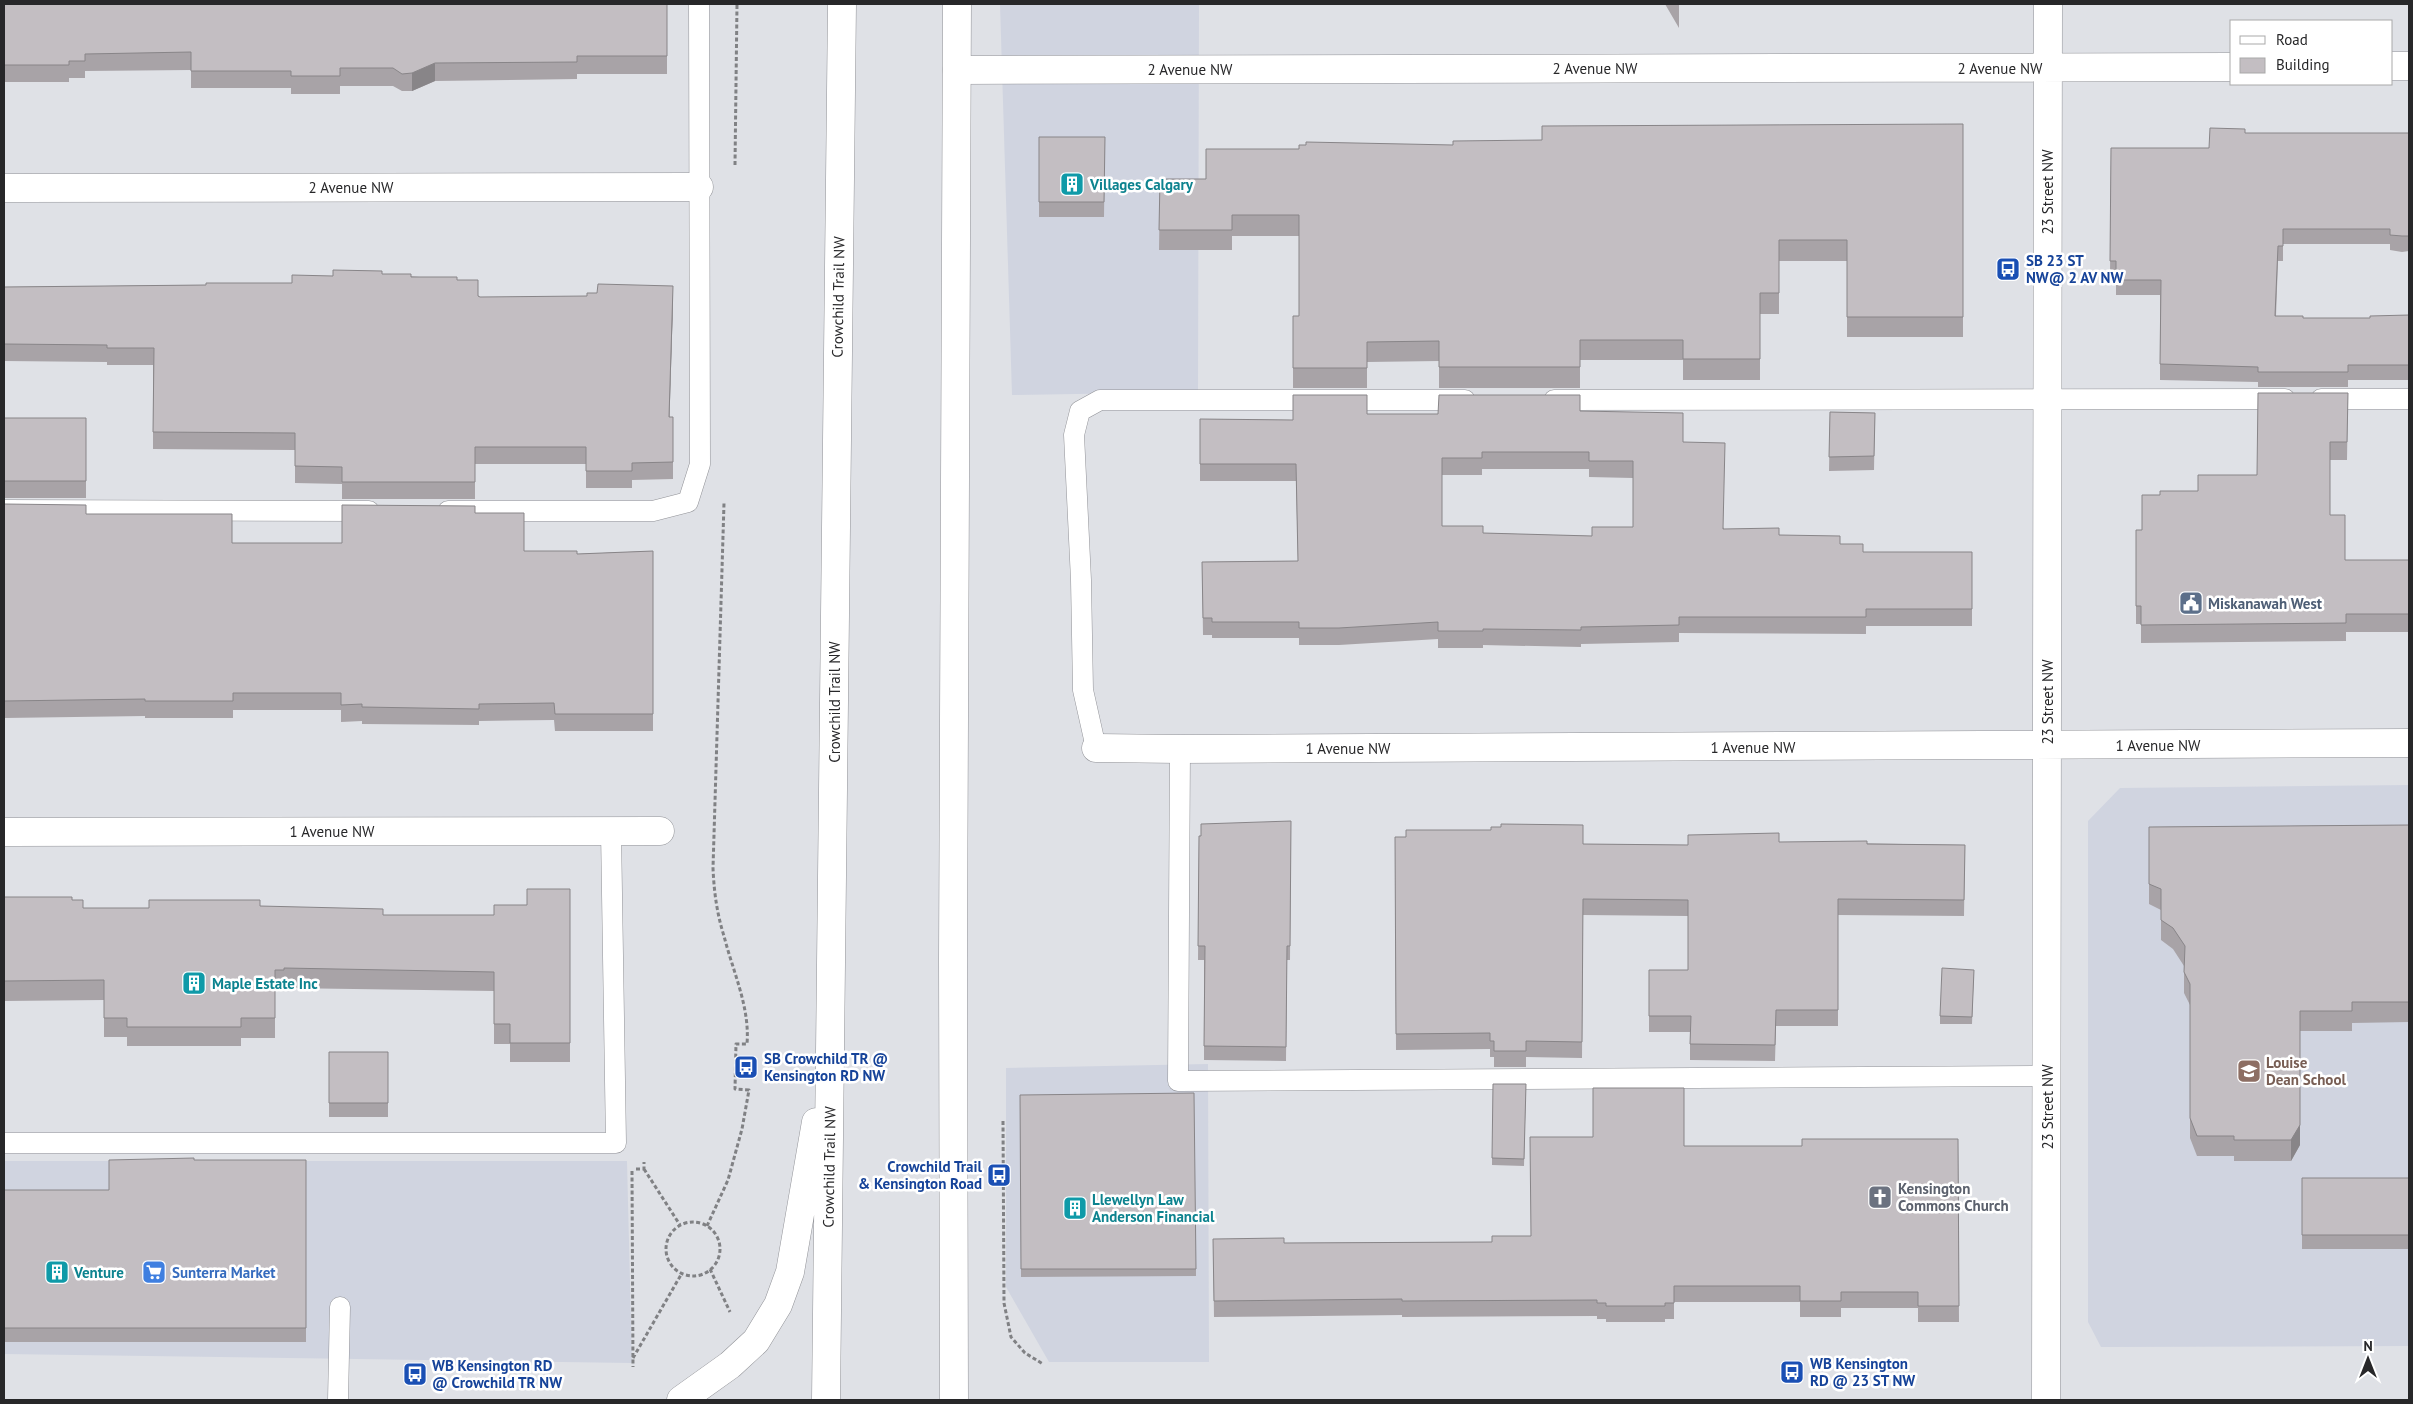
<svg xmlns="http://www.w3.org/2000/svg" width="2413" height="1404" font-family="'PT Sans',sans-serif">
  <rect width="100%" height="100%" fill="#dfe1e6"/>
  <!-- built -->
  <path fill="#d0d4e0" d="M1000,4H1199L1198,392L1012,395Z
    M2409,785V1346L2101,1347L2088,1322V821L2120,788Z
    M1208,1064L1209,1362H1049L1006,1287V1068Z
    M4,1161H627L632,1363L4,1354Z"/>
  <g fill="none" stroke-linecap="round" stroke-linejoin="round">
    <!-- service casing -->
    <g stroke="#919297" stroke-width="21">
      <path id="service" d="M2321,399H2409
        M1554,400L2285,399
        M4,510L369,511
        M448,511H653L688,502L700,464L699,4
        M1096,748L1083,690L1081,580L1074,435L1080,411L1100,400H1465
        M1180,749L1178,1081L2047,1076
        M4,1143H616L611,831
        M338,1400L340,1307"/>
    </g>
    <!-- minor casing -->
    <g stroke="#919297" stroke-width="29">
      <path id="minor" d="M2392,66H2409
        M957,70L2232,67
        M4,188L699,187
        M1096,748L1180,749L2409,743
        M4,832L660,831
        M2046,1400L2048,4"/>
    </g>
    <!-- trunk casing -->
    <g stroke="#919297" stroke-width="29">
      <path id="trunk" d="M681,1400L730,1365L756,1341L778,1305L790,1272L816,1122
        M826,1400L842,4
        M954,1400L953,959L957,4"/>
    </g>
    <!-- path -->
    <path stroke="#808184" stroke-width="3" stroke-dasharray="4 2.5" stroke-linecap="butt" d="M735,165L737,4
      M1003,1121L1004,1303L1011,1337L1025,1353L1043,1364
      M636,1169H644V1162
      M644,1169L680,1225
      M632,1171L633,1367
      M666 1249a27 27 0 1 1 54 0a27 27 0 1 1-54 0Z
      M707,1226L728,1180L742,1129L749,1090L735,1089L736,1044H747C750,1007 733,972 724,936C717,914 714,892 713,868L724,503
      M710,1269L730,1312
      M633,1358L682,1273"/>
    <!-- service -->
    <use href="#service" stroke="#fff" stroke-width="20"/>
    <!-- minor -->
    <use href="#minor" stroke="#fff" stroke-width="28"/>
    <!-- trunk -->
    <use href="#trunk" stroke="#fff" stroke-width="28"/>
  </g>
  <!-- wall -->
  <path fill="#a8a3a7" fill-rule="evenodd" d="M4,4H667V74H577V79L435,81L412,91H402L393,86H340V94H291V88H191V70L85,71V78H69V82H4Z
    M1665,4H1679V28Z
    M1963,124V337H1847V261H1779V314H1760V380H1683V360H1580V388H1439V361L1367,362V388H1293V316H1299V236H1232V250H1159L1160,179H1206L1299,149L1453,145L1542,140Z
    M2245,133H2409V251L2402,252L2390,250V244H2283V261H2278L2276,316L2303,318H2370L2409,315V380H2348V387H2258V382L2160,380V295H2116V277H2110L2111,148H2209Z
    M1039,137H1105L1104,217H1039Z
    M382,274L457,280L480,297L673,303L669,417H673V479L632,480V488H586V464H475V499H342V484L295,483V450L153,449V365H107V362L4,361V287L206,285L292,283L333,276Z
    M2348,393L2347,460H2330V515L2345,560H2409V632H2346V641L2141,643V624H2136V530H2142L2160,495L2198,491L2257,475Z
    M1580,411L1683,442L1724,529L1779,535L1840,544L1863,552H1972V626H1866V634L1679,633V642L1581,644V647L1483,645V648H1438V639L1339,645H1299V638H1212V635H1203L1202,562L1298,561L1296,481H1200V419L1293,420L1367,414H1438ZM1482,469H1589V477L1633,478V527L1592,536L1483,533L1442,526V475H1482Z
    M1830,412L1875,413L1874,470L1829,471Z
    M4,418H86V498H4Z
    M4,504L86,514L232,543H342L475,513L524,551L577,554L653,551V731H555L554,720L479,721V725L362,724V721L341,722V710H233V718H145V716L4,718Z
    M1291,821L1290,960H1287L1286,1061L1204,1060V960H1198L1199,836Z
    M2409,825V1022L2352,1023V1031H2300V1145L2291,1161H2234V1156H2197L2190,1138V1005L2184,993V966L2173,949L2161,940V910L2149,904V827Z
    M1395,837L1583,844L1688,845L1779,842L1965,845L1964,916L1838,915V1026H1776L1775,1061L1690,1060V1032H1649V970H1688V916L1583,915L1582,1058L1526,1057V1067H1494V1057H1490V1049L1396,1050Z
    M570,889V1062H510V1044H494V991L284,988V990H275V1038H241V1046H127V1037H104V1000L4,1001V897L72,900L83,908H149L260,906L383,915H494L527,905Z
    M1974,970L1972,1024H1940V1016Z
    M329,1052H388V1117H329Z
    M1526,1084L1524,1166L1492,1165V1158Z
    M1020,1095L1196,1269V1276L1021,1277Z
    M1958,1139L1959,1322H1918V1308H1841V1317H1800V1302H1674V1319H1665V1322H1606V1319H1597V1316L1402,1317V1315L1214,1317L1213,1239L1284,1243L1492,1242L1531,1236L1684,1146H1802Z
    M194,1160H306V1342H4V1190H109Z
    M2302,1178H2409V1249H2302Z"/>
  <!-- shaded-wall -->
  <path fill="#888588" d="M435,63V81L412,91V73Z
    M673,286V303L669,434V417Z
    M2300,1011V1145L2291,1161V1140Z"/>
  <!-- building -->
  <path fill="#c3bec2" stroke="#888588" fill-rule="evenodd" d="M4,4H667V56H577V62L435,63L412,73L402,74L393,68H340V76H291V71H191V52L85,54V61H69V65H4Z
    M1963,124V317H1847V240H1779V293H1760V359H1683V340H1580V367H1439V341L1367,342V368H1293V316H1299V215H1232V230H1159L1160,179H1206V149H1299V145H1306V142L1453,145V141L1542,140V126Z
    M2210,128L2245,129V133H2409V236H2402L2390,235V229H2283V246H2278L2275,316H2303V318H2370V316L2409,315V365H2348V372H2258V367L2160,364L2161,280H2116V261H2110L2111,148H2209Z
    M1039,137H1105L1104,202H1039Z
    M333,270L382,271V274H411V277H457V280H478V296L480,297L587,296V293H597L598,284L673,286L669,417H673V462L632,463V471H586V447H475V482H342V467L295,466V433L153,432L154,348H107V345L4,344V287L206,285V283H292V275L333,276Z
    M2258,393H2348L2347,442H2330V515H2345V560H2409V614H2346V623L2141,625V606H2136V530H2142V495H2160V491H2198V475H2257Z
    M1293,395H1367V414H1438L1439,395H1580V411L1683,413V442L1725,443L1723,529L1779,528V535L1840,536V544H1863V552H1972V609H1866V617H1679V625L1581,627V630L1483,629V631H1438V622L1339,628H1299V622H1212V618H1203L1202,562L1298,561L1296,464H1200V419L1293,420ZM1482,452H1589V461H1633V527H1592V536L1483,533V526H1442V458H1482Z
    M1830,412L1875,413L1874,456L1829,457Z
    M4,418H86V481H4Z
    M4,504L86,505V514H232V543H342V505L475,506V513H524V551H577V554L653,551V714H555L554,703L479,704V709L362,707V704L341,705V693H233V701H145V699L4,701Z
    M1291,821L1290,946H1287L1286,1047L1204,1046L1205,946H1198L1199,836H1201V824Z
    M1501,824L1583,825V844L1688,845V835L1779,833V842L1867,841V844L1965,845L1964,900L1838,899V1010H1776L1775,1045L1690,1044L1691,1016H1649V970H1688V900L1583,899L1582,1042L1526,1041V1051H1494V1041H1490V1033L1396,1034L1395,837H1406V830H1491V827H1501Z
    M2409,825V1002H2352V1011H2300V1125L2291,1140H2234V1136H2197L2190,1118V984L2184,972L2185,946L2173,928L2161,920V889L2149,884V827Z
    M527,889H570V1043H510V1024H494V972L284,968V970H275V1018H241V1027H127V1018H104V980L4,981V897H72V900H83V908H149V900H260V906L383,909V915H494V905H527Z
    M1942,968L1974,970L1972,1017L1940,1016Z
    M329,1052H388V1103H329Z
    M1493,1084H1526L1524,1159L1492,1158Z
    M1593,1088H1684V1146H1802V1139H1958L1959,1306H1918V1292H1841V1301H1800V1286H1674V1303H1665V1306H1606V1303H1597V1300L1402,1301V1299L1214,1301L1213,1239L1284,1238V1243L1492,1242V1236H1531L1530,1137H1593Z
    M1194,1093L1196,1269H1021L1020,1095Z
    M194,1158V1160H306V1328H4V1190H109V1160Z
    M2302,1178H2409V1235H2302Z"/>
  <!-- icons -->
  <defs>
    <g id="building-square" transform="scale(1.25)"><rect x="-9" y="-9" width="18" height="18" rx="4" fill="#0f9aa8" stroke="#fff"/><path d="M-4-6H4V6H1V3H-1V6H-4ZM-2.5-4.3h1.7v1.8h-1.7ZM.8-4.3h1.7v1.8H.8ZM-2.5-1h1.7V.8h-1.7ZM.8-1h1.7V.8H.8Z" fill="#fff"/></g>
    <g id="bus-square" transform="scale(1.25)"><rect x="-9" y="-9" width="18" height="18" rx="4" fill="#1a4fb4" stroke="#fff"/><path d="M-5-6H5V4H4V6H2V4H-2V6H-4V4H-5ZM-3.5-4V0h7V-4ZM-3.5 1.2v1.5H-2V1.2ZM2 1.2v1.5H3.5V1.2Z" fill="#fff"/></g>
    <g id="civic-square" transform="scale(1.25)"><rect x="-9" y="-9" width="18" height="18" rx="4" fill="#5c6f8a" stroke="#fff"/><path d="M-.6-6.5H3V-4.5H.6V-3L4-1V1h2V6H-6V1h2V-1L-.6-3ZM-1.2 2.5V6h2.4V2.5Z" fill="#fff"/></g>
    <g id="school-square" transform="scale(1.25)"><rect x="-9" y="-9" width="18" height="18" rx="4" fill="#8d6e63" stroke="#fff"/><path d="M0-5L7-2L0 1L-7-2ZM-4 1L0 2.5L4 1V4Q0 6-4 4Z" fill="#fff"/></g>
    <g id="church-square" transform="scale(1.25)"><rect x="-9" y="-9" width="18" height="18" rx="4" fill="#6b7280" stroke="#fff"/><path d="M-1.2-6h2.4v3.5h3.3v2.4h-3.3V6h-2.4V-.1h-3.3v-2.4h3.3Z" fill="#fff"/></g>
    <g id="supermarket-square" transform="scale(1.25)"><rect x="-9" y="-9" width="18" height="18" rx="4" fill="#3f7fe0" stroke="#fff"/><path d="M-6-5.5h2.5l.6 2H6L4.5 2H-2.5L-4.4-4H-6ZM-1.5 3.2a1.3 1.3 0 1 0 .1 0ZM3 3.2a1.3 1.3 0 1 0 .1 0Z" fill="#fff"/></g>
  </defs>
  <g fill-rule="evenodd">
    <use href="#building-square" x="1072" y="184"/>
    <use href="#bus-square" x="2008" y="269"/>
    <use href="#civic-square" x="2191" y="603"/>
    <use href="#building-square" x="194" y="983"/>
    <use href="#bus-square" x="746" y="1067"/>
    <use href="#school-square" x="2249" y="1071"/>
    <use href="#bus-square" x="999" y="1175"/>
    <use href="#church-square" x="1880" y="1197"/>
    <use href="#building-square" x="1075" y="1208"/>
    <use href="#building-square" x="57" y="1272"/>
    <use href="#supermarket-square" x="154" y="1272"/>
    <use href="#bus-square" x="1792" y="1372"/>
    <use href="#bus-square" x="415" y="1374"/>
  </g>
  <g text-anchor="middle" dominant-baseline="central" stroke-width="5" stroke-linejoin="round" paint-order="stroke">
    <!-- street labels -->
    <g font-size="15" fill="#272729" stroke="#fff">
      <text x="1595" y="68">2 Avenue NW</text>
      <text x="2000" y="68">2 Avenue NW</text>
      <text x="1190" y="69">2 Avenue NW</text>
      <text x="351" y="187">2 Avenue NW</text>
      <text transform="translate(2047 192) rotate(-90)">23 Street NW</text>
      <text transform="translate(838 297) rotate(-89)">Crowchild Trail NW</text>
      <text transform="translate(834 702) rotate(-90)">Crowchild Trail NW</text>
      <text transform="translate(2047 702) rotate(-90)">23 Street NW</text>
      <text x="2158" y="745">1 Avenue NW</text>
      <text x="1753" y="747">1 Avenue NW</text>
      <text x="1348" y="748">1 Avenue NW</text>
      <text x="332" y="831">1 Avenue NW</text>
      <text transform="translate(2047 1107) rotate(-90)">23 Street NW</text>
      <text transform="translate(829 1167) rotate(-89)">Crowchild Trail NW</text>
    </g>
    <!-- culture labels -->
    <g font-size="15" font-weight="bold" fill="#0d838f" stroke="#fff" text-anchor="start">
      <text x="1090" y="184">Villages Calgary</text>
      <text x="212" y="983">Maple Estate Inc</text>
      <text x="1092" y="1199">Llewellyn Law<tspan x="1092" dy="17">Anderson Financial</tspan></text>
      <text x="74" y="1272">Venture</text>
    </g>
    <!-- transit labels -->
    <g font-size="15" font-weight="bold" fill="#164399" stroke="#fff" text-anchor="start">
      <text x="2026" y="260">SB 23 ST<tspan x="2026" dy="17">NW@ 2 AV NW</tspan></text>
      <text x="764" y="1058">SB Crowchild TR @<tspan x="764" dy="17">Kensington RD NW</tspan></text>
      <text x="982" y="1166" text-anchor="end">Crowchild Trail<tspan x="982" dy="17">&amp; Kensington Road</tspan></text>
      <text x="1810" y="1363">WB Kensington<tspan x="1810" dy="17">RD @ 23 ST NW</tspan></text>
      <text x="432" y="1365">WB Kensington RD<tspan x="432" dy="17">@ Crowchild TR NW</tspan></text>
    </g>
    <!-- service labels -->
    <g font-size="15" font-weight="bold" fill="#4e5e75" stroke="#fff" text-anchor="start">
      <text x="2208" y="603">Miskanawah West</text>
    </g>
    <!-- education labels -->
    <g font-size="15" font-weight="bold" fill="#785e54" stroke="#fff" text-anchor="start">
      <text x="2266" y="1062">Louise<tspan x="2266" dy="17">Dean School</tspan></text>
    </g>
    <!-- worship labels -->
    <g font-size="15" font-weight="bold" fill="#5b616d" stroke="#fff" text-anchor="start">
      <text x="1898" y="1188">Kensington<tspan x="1898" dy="17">Commons Church</tspan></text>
    </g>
    <!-- shop labels -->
    <g font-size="15" font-weight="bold" fill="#366cbe" stroke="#fff" text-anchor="start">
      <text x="172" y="1272">Sunterra Market</text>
    </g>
  </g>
  <!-- border -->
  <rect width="2413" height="1404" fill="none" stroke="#272729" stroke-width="10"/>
  <!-- legend -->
  <rect x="2230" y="20" width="162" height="65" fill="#ffffff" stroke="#a9a9a9"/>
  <rect x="2240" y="36" width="25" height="8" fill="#ffffff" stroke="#a9a9a9"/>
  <text x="2276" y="45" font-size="15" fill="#272729">Road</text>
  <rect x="2240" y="58" width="25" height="15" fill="#c3bec2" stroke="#a9a9a9"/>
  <text x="2276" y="70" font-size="15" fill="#272729">Building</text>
  <!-- north arrow -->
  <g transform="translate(2368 1359)" stroke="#ffffff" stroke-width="4" paint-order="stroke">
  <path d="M0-4L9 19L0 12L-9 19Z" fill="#272729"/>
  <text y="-8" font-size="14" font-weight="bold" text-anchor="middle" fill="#272729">N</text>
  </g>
</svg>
